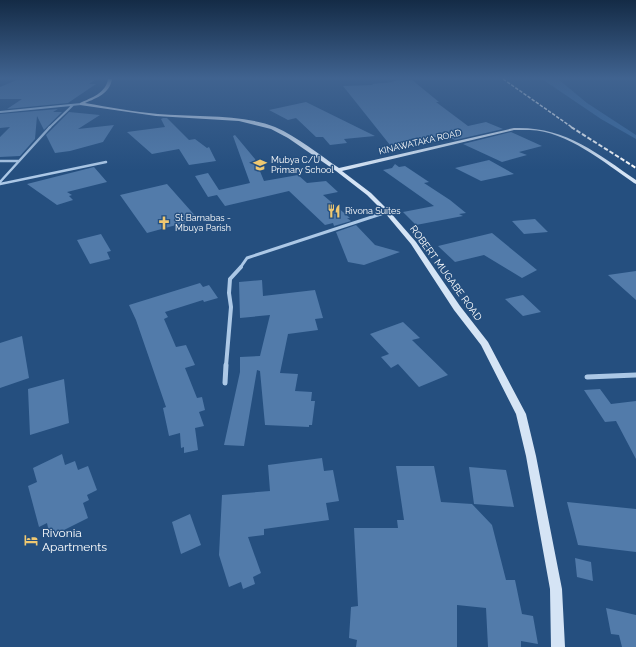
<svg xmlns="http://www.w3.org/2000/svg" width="636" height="647" font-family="Raleway,sans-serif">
  <rect width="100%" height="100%" fill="#254f7f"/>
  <!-- green -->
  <path fill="#3a699d" d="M542,79H558L587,103L636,135V139L601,119Z"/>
  <!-- building -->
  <path fill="#527baa" d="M19,79H96L89,84H96L68,103L7,109L22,99H0V87Z
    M411,79L439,102H436L468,126L486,122L503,129L455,140L447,136L410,139L414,143L390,145L343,86L373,85L372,84L394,82L392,81Z
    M306,102L375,136L344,139L347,143L330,145L323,137H316L296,118L288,120L269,110Z
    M58,109L53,112H62L44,130L37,116L35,139L20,156L0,157V137L10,127L0,128V114Z
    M69,112L100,115L78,129L114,125L103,142L70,151L55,153L46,135Z
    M163,118H167L189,140L195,139L207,148L209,147L216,161L189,165L179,149L152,154L127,132L165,127L161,119Z
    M511,132L542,146L519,152L527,155L502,162L463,144Z
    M235,135L255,159L264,181L298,175L307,183L326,181L338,192L323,195L350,218H347L351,221L334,226L333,223L325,225L289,191L225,206L217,195L208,197L195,176L208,173L219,190L250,183L233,136Z
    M489,160L514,174L481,181L455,168Z
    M395,164L399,167L405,166L429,182L424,183L450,200L466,213L459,214L463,216L416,225L403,212L434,206L383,170L392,168Z
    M94,167L107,182L67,192L72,195L69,196L73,200L57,205L27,184Z
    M167,184L198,219L147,233L120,195Z
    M535,219L548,232L524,234L512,221Z
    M356,225L375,245L400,252L364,265L348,262L336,232Z
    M492,233L537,270L522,278L484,255L455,262L438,246Z
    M101,234L111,251L107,252L110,259L90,264L77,240Z
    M636,271V300L608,275Z
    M262,280L263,296L315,290L323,318L315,319L318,330L288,334L280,373L298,374L295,391L312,392L311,401H315L312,425H309V427L265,425L260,371L257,370L244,446L224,445L240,372V357L260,356L270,315L240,318L239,282Z
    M200,283L203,287L209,285L218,298L204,302L203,300L165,312L168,317L164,319L176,347L186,345L195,365L185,368L197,398L202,397L205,410L199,412L204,426L195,428L198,450L184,453V447L181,448L180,433L169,436L163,408L166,407L136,320L129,305Z
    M523,295L541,312L523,316L505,299Z
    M403,322L420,338L412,340L448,375L419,387L398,364L391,368L381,357L389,354L370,334Z
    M22,336L29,378L0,388V343Z
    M64,379L69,423L30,435L28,389Z
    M600,389L611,404L636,401V459L616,421L605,422L584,390Z
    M62,454L65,465L75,461L78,470L88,466L97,490L87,495L89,500L83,503L88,518L50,537L47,523L39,527L28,486L37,482L33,468Z
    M322,458L324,471L333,470L339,501L326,503L329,520L264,529V535L248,537L261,573L253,577L255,584L243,589L241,582L229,587L219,555L222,495L270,491L268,465Z
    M396,466H434L441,502L472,504L492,525L506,580H515L522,614L533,616L538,644L521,641V647H488L486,608L457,605V647H356L357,640L349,638L351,607L358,606L354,528H398L397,520H404Z
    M469,467L506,470L514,507L474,504Z
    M567,502L636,509V552L578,545Z
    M190,514L201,545L181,554L172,522Z
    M575,558L591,562L593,581L577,577Z
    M606,608L636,615V647H622L619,635L611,634Z"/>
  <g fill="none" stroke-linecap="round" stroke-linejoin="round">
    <!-- street-far4 -->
    <path stroke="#acc8e6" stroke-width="2" d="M0,112L81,104
      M49,128L73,105"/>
    <!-- street-far3 -->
    <path stroke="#acc8e6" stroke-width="2.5" d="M0,161H18
      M0,182L50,127
      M0,184L106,162"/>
    <!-- street-far2 -->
    <path stroke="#acc8e6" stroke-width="3" d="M240,268L247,258L387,212"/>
    <!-- street-far1 -->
    <path stroke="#acc8e6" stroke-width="4" d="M226,366L231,307L229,293L230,279L241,267"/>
    <!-- street -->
    <path stroke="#acc8e6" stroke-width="5" d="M587,377L636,375
      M225,383L226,365"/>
    <!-- secondary -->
    <path fill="#d5e4f5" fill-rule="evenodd" d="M108,79H112C110,93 97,98 85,103C109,107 134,112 158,114C193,117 243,114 275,127C298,137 318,154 339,168L514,128C564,126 597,153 636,180V184L634,183C605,163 567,131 530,130C524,130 519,130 514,130L342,171L371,193L389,211L416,242L460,306L488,342L526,414L536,456L562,589L565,647H551L550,589L526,456L516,414L481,345L454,310L411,244L385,213L367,195L336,171L288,138L271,129L239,121L156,116L80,105V103C91,98 106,93 108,79Z"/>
    <!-- rail-far1 -->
    <path stroke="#fff" stroke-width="1.5" stroke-dasharray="3.5 1.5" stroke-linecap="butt" d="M503,79L573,128"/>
    <!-- rail -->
    <path stroke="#fff" stroke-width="2" stroke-dasharray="4.5 2" stroke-linecap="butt" d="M571,127L636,168"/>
  </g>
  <!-- sky -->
  <linearGradient id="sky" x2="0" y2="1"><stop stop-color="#142b46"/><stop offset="0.46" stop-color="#406390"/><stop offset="1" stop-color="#406390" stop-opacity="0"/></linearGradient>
  <rect width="636" height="170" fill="url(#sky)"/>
  <!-- icons -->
  <defs>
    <g id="school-bare" transform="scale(1.08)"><path d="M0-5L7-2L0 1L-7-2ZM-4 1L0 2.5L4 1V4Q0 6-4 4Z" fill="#efc871" stroke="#254f7f" stroke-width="2.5" paint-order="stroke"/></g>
    <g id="restaurant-bare" transform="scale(1.08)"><path d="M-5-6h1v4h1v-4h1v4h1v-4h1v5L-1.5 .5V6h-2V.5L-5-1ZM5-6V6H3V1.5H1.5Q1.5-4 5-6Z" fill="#efc871" stroke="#254f7f" stroke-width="2.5" paint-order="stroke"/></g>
    <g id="church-bare" transform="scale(1.08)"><path d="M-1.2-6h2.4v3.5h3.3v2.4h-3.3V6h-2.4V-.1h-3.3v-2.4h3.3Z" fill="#efc871" stroke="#254f7f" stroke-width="2.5" paint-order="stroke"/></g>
    <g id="hotel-bare" transform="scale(1.08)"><path d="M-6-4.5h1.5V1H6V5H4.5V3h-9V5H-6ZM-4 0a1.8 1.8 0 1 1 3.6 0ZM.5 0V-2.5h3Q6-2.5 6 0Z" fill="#efc871" stroke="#254f7f" stroke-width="2.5" paint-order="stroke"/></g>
  </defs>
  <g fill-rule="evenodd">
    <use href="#school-bare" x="260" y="165"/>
    <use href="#restaurant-bare" x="334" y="211"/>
    <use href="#church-bare" x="164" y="223"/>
    <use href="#hotel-bare" x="31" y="540"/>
  </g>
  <g text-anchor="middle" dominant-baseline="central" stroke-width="3" stroke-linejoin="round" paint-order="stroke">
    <!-- far-street labels -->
    <g font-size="9" fill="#fff" stroke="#254f7f">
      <text transform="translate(420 142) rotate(-13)">KINAWATAKA ROAD</text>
    </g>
    <!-- far-poi labels -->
    <g font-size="9" fill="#fff" stroke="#254f7f" text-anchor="start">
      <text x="271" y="160">Mubya C/U<tspan x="271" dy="10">Primary School</tspan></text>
      <text x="345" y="211">Rivona Suites</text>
      <text x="175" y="218">St Barnabas -<tspan x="175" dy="10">Mbuya Parish</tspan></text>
    </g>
    <!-- street labels -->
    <g font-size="10" fill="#fff" stroke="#254f7f">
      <text transform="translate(446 273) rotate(54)">ROBERT MUGABE ROAD</text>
    </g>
    <!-- near-poi labels -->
    <g font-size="12" fill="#fff" stroke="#254f7f" text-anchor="start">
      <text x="42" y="533">Rivonia<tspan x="42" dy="14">Apartments</tspan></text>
    </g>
  </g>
</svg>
